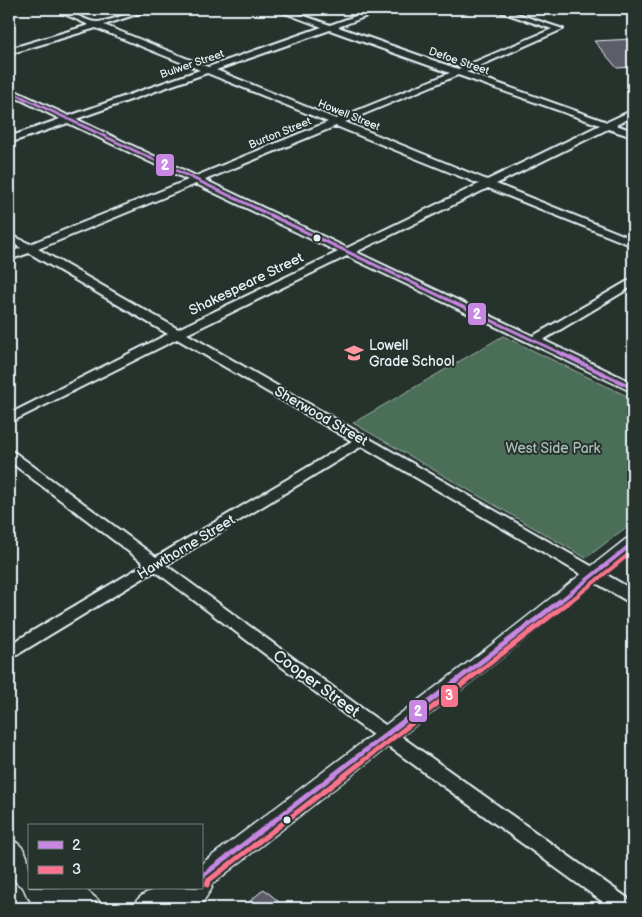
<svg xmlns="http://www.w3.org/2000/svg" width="642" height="917" font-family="'Balsamiq Sans',sans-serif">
  <rect width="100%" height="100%" fill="#26332d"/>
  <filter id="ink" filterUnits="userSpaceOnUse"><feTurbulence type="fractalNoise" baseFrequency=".02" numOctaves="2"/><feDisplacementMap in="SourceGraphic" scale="10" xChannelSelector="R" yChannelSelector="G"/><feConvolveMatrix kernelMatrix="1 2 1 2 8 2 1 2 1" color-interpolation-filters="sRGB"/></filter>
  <g filter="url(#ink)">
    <!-- green -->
    <path fill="#4c6e59" stroke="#9ab0a8" d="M503,336L633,399V522L586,558L353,423Z"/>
    <!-- building -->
    <path fill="#5d5d69" stroke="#e8f1f8" d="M633,39V67L617,68L594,41Z
      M264,889L286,908H242Z"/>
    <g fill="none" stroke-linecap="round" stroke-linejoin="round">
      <!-- minor casing -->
      <g stroke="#e8f1f8" stroke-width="4">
        <path id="minor" d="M53,9C70,8 86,23 98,22C117,20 133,9 152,9L104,25L208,67L322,27L274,9H285L330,25L375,9H386L338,27L458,69L552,29L492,9H503L563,29L466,72L607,122L633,110V116L616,125L633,131V137L608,129L496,184L633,239V246L488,188L356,252L533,336L633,278V286L543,340L633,383V392L347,256L187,334L633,590V602L627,601L362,446L166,565L367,712L633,902V908H611L355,722L155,571L15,656L9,658V645L145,564L9,461V451L14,452L156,557L352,441L177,339L9,423V414L168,334L29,253L9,260V253L21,248L9,241V234L30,244L188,180L68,123L9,143V137L60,119L9,94V88L69,116L200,70L96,28L9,54V49L89,25ZM330,30L450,73L336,119L216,70ZM207,73L328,122L196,176L76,119ZM458,75L600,125L487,180L345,122ZM336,126L479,184L347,248L205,180ZM196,184L338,252L178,329L38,249Z"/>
      </g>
      <!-- tertiary casing -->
      <g stroke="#e8f1f8" stroke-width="3">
        <path id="tertiary" d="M633,537V553L504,656L212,884L201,887V864L490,646L626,539Z"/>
      </g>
      <!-- secondary casing -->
      <g stroke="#e8f1f8" stroke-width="3">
        <path id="secondary" d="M9,839C32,847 29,868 29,888H84L98,900L102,908H70L63,903L65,908H36L27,896L23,887C6,880 8,855 9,839Z
          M201,878L208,880L212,888L199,908H170L171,905L166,908H132C144,882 177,888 201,888Z"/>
      </g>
      <!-- minor -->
      <use href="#minor" fill="#26332d" fill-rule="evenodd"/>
      <!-- tertiary -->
      <use href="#tertiary" fill="#26332d" fill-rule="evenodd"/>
      <!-- secondary -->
      <use href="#secondary" fill="#26332d" fill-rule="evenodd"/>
      <!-- bus-1-far3 casing -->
      <g stroke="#26332d" stroke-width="5">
        <path id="bus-1-far3" d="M9,91L146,156"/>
      </g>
      <!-- bus-1-far2 casing -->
      <g stroke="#26332d" stroke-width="6">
        <path id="bus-1-far2" d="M144,155L560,353"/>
      </g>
      <!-- bus-1-far1 casing -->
      <g stroke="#26332d" stroke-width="8">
        <path id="bus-1-far1" d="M558,352L633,388
          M558,603L633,543"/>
      </g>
      <!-- bus-1 casing -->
      <g stroke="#26332d" stroke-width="9">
        <path id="bus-1" d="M201,877L560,601"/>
      </g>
      <!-- bus-2-far1 casing -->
      <g stroke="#26332d" stroke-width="8">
        <path id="bus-2-far1" d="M568,603L633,551"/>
      </g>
      <!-- bus-2 casing -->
      <g stroke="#26332d" stroke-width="9">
        <path id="bus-2" d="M207,885L208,881L570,601"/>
      </g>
      <!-- bus-1-far3 -->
      <use href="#bus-1-far3" stroke="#c787e3" stroke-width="2.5"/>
      <!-- bus-1-far2 -->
      <use href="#bus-1-far2" stroke="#c787e3" stroke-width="3"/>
      <!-- bus-1-far1 -->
      <use href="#bus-1-far1" stroke="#c787e3" stroke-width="4"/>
      <!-- bus-1 -->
      <use href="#bus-1" stroke="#c787e3" stroke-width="5"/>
      <!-- bus-2-far1 -->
      <use href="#bus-2-far1" stroke="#fc738d" stroke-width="4"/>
      <!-- bus-2 -->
      <use href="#bus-2" stroke="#fc738d" stroke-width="5"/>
    </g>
  </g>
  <!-- icons -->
  <defs>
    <g id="school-bare" transform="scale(1.5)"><path d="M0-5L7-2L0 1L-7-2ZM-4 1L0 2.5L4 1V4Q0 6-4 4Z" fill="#ff9aa2" stroke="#26332d" stroke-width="2.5" paint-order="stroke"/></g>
  </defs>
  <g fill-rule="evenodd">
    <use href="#school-bare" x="354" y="353"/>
  </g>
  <!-- markers -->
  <g fill="#e8f1f8" stroke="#26332d" stroke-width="2">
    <circle cx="317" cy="238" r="4.5"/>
    <circle cx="287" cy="820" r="4.5"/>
  </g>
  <g text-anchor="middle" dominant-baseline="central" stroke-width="4" stroke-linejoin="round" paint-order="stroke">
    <!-- far-street labels -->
    <g font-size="11" fill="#e8f1f8" stroke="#26332d">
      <text transform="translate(459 61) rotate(19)">Defoe Street</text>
      <text transform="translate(192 64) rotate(-19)">Bulwer Street</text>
      <text transform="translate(349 115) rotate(22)">Howell Street</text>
      <text transform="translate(280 133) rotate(-22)">Burton Street</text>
    </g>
    <!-- street labels -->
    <g font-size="14" fill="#e8f1f8" stroke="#26332d">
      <text transform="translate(246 284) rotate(-26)">Shakespeare Street</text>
      <text transform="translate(321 416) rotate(30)">Sherwood Street</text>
      <text transform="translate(186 547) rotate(-31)">Hawthorne Street</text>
    </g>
    <!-- poi labels -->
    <g font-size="14" fill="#e8f1f8" stroke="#26332d" text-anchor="start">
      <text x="369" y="345">Lowell<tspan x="369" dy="16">Grade School</tspan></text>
    </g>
    <!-- park labels -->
    <g font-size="14" fill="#aabdb8" stroke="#26332d">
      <text x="553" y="448">West Side Park</text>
    </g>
    <!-- near-street labels -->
    <g font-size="16" fill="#e8f1f8" stroke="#26332d">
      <text transform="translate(316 684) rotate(36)">Cooper Street</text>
    </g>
  </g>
  <g stroke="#26332d" stroke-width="2">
    <rect x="155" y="153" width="20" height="24" rx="5" fill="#c787e3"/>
    <rect x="467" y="302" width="20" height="24" rx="5" fill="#c787e3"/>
    <rect x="440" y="684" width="19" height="24" rx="5" fill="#fc738d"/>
    <rect x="408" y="699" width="20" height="24" rx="5" fill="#c787e3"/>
  </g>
  <g font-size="14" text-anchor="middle" font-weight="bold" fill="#fff">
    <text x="165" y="170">2</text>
    <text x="477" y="319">2</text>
    <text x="449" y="700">3</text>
    <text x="418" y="716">2</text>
  </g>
  <!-- margin -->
  <rect width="642" height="917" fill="none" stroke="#26332d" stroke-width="30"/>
  <rect x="15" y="15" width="612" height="887" fill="none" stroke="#e8f1f8" stroke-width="2" filter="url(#ink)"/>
  <!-- legend -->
  <rect x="28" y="824" width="175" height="65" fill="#26332d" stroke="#747f7e"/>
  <rect x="38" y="841" width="25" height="8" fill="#c787e3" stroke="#747f7e"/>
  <text x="72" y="850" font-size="15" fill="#e8f1f8">2</text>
  <rect x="38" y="866" width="25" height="8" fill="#fc738d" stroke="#747f7e"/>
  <text x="72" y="874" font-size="15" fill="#e8f1f8">3</text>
</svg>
